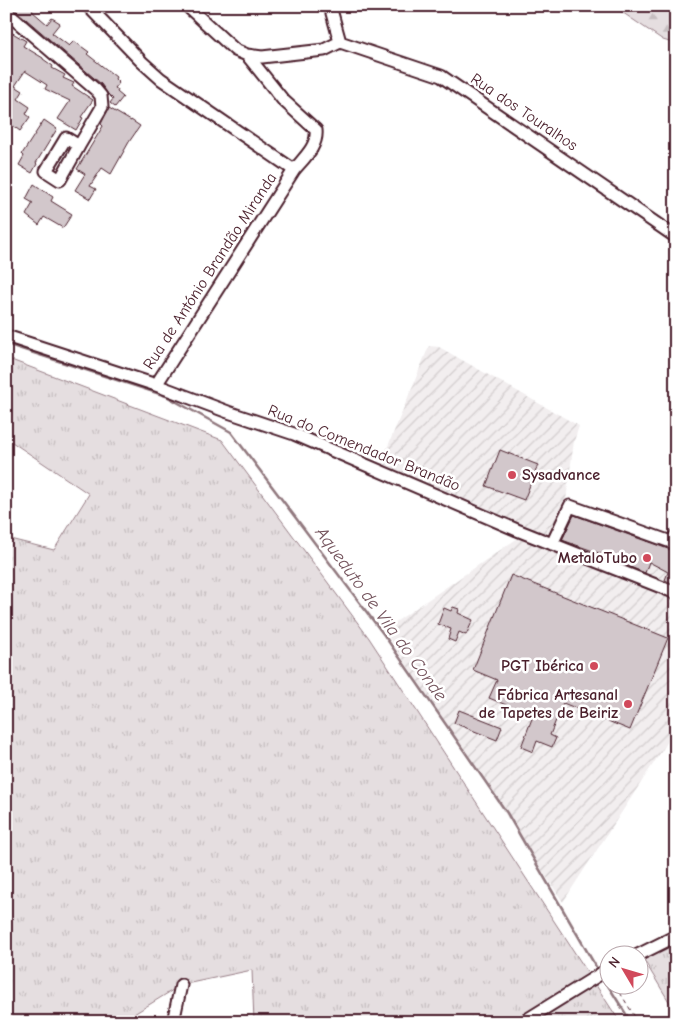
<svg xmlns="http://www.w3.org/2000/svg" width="682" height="1028" font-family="'Comic Neue',sans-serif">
  <defs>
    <pattern id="industrial-furrows" width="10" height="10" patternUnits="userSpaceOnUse" patternTransform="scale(1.25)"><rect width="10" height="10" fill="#f2eeef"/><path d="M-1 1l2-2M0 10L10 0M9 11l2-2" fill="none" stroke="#d1cccd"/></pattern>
    <pattern id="grass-tufts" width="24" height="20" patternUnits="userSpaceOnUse" patternTransform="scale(1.25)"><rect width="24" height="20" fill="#e5dee0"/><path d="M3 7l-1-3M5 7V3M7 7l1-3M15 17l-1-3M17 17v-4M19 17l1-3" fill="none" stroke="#c6bec0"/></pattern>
    <pattern id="forest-firs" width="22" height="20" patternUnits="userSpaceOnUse" patternTransform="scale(1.25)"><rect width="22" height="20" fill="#e5dee0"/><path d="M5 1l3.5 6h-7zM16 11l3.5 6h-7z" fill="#c6bec0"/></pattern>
  </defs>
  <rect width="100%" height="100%" fill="#fff"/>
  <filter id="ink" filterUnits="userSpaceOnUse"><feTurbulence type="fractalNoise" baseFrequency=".02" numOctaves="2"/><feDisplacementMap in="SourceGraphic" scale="10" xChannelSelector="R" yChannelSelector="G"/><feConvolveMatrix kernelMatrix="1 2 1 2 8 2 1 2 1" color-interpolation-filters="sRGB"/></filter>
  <g filter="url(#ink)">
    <!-- industrial -->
    <path fill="url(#industrial-furrows)" d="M429,346L439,347L579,426L574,441L566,500L664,538L676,537V729L563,902L384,630L518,538L522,528L381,463Z"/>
    <!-- grass -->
    <path fill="url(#grass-tufts)" stroke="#987e86" d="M6,358L222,440L369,638L620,1022H254L252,970L181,985L121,1022H6V538L54,550L89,494L6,438Z
      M676,941V1013L642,957Z"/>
    <!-- forest -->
    <path fill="url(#forest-firs)" stroke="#987e86" d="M613,6H676V44L663,40Z"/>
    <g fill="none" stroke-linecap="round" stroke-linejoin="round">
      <!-- stream -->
      <path stroke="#91787e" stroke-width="2.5" d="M6,344L166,396L231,432L384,635L507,813L599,972
        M602,976L631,1022"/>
    </g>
    <!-- building -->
    <path fill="#d2c7cb" stroke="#4a1f2b" d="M11,6H36L32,11L47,24L52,18L60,23L52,33L69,46L74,41L89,52L87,54L116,77L115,79L119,83L115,88L118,90L117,92L123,97L115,107L110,103L113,99L108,94L101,84Z
      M6,29L26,41L23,46L43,58V59L53,66L52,68L65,75L63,78L74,83L72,86L93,100L81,117L83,118L76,130L58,119L70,101L45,89L47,85L25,71L15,86L23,91L18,99L30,107L26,114L30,117L20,131L12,125L6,134Z
      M109,108L131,121V120L140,126L129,142L111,174L102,168L90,186L96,189L90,199L75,190L85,174L77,169L103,126L101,124Z
      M44,120L57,129L36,163L37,164L32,173L19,165L24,156L22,154Z
      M34,184L53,197L51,201L72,214L63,228L44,217L39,225L26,215L33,203L26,199Z
      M500,450L538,465L524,500L486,486Z
      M574,515L668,549L676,550V585L665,580L668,572L649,562L645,573L610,559V557L562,540Z
      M511,575L668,638L630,730L563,703L550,735L556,738L552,747L537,741L533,752L521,747L533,716L489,698L497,680L473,670Z
      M453,607L459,609L458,613L473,620L466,635L459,632L455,642L448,639L451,629L438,624L444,608L451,611Z
      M459,710L502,727L497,740L454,723Z"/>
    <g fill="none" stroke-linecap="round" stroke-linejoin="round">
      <!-- minor casing -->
      <g stroke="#4a1f2b" stroke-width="15">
        <path id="minor" d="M88,6L142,62L161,79L294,170L156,385
          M187,6L235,50L247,55L262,57L324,50L340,42
          M330,6L340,42
          M6,12L96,90L101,96L102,107L79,146L66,138L46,171L60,180L79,146
          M340,42L441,76L676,237
          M247,55L283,100L316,130C318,146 304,158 294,170
          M6,336L156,385L228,412L294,434L517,530L676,593
          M552,544L570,506L671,542L676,535
          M636,956L676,936
          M173,1022L181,985
          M523,1022L610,968"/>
      </g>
      <!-- path -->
      <path stroke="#4a1f2b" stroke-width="1" stroke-dasharray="4 4" stroke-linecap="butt" d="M616,986L638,1022"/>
      <!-- minor -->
      <use href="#minor" stroke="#fff" stroke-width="11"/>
    </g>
  </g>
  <!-- markers -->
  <g fill="#d1495b" stroke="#fff" stroke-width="2">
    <circle cx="512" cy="475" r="5"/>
    <circle cx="647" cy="558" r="5"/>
    <circle cx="594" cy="666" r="5"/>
    <circle cx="628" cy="704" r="5"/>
  </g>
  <g text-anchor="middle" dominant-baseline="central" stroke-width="5" stroke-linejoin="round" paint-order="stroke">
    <!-- street labels -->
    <g font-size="16" fill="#4a1f2b" stroke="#fff">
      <text transform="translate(524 112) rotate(34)">Rua dos Touralhos</text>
      <text transform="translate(210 271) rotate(-57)">Rua de António Brandão Miranda</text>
      <text transform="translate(364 448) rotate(22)">Rua do Comendador Brandão</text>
    </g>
    <!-- poi labels -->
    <g font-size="16" font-weight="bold" fill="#4a1f2b" stroke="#fff" text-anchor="end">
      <text x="522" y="475" text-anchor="start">Sysadvance</text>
      <text x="637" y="558">MetaloTubo</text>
      <text x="584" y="666">PGT Ibérica</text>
      <text x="618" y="695">Fábrica Artesanal<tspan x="618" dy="18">de Tapetes de Beiriz</tspan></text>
    </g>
    <!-- water labels -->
    <g font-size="18" font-style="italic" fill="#74535c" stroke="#fff">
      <text transform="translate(381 614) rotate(54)">Aqueduto de Vila do Conde</text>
    </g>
  </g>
  <!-- margin -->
  <rect width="682" height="1028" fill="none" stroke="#fff" stroke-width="25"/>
  <rect x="12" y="12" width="657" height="1003" fill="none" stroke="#4a1f2b" stroke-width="2" filter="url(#ink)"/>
  <!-- north arrow -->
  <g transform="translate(624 970) rotate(308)"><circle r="24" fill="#ffffff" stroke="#b7a5aa"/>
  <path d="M0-4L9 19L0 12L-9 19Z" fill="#d1495b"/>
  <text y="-8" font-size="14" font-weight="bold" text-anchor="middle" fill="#4a1f2b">N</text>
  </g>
</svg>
